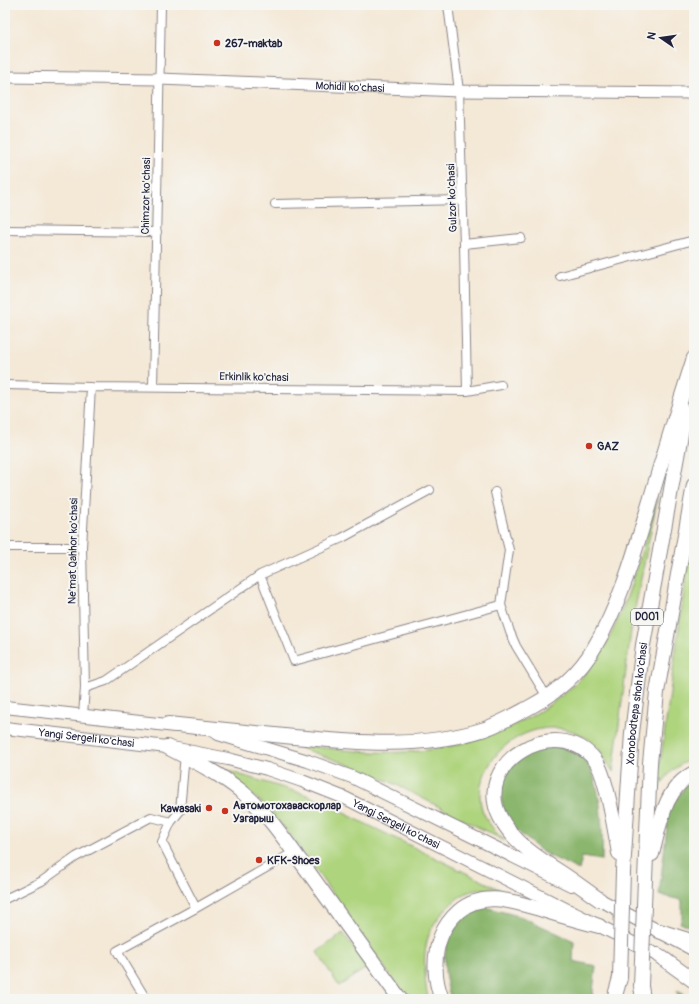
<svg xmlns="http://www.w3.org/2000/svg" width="699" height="1004" font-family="Pangolin,sans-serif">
  <rect width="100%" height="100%" fill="#f6f6f2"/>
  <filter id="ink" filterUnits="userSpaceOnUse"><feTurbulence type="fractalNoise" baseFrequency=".025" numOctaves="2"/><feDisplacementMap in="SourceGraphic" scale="8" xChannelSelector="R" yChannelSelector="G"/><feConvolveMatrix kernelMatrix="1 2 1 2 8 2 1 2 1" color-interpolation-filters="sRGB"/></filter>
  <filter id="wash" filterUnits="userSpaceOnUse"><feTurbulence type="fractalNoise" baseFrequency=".012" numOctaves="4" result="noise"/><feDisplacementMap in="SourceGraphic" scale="16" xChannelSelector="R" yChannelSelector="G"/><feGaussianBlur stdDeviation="0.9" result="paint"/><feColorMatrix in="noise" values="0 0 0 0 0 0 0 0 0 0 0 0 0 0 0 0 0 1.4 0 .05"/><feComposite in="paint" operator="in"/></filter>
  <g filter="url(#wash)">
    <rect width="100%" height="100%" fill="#f4e8d6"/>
    <!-- green -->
    <path fill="#afd47e" stroke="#687b5c" d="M658,496L632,623L613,772C607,762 601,750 592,742C554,711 497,735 483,779C479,789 479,802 483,812C488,823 496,833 505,841L393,783L352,766L289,744C328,748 367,754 406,752C478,748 565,714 603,649C629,605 643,545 658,496Z
      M693,525L694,758C674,766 666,775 656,794Z
      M215,766L241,775L307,795L501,890C493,889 484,888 476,890C466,892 457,898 450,905C429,925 423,943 425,972C425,981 426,991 429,999H407L293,838L265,805Z
      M343,933L368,967L339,986L317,952Z"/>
    <!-- forest -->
    <path fill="#8bb66d" stroke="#566c54" d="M561,747C571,751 580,754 587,763C602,784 603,834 602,860L582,857L579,870L544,853L517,831L504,812L500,791L509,768L531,750Z
      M694,780V928L680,923L682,918V900L659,895L669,810L686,785Z
      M485,907L522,917L574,941L573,961L596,966L592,999H451C439,962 441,920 485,907Z
      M677,991L694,999H678Z"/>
  </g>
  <g filter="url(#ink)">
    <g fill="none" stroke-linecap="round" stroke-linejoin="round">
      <!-- street casing -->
      <g stroke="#8b8588" stroke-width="10">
        <path id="street" d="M448,5L459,91L464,244L467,391
          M275,204L463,200
          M5,230L157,232
          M464,244L521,238
          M560,276L694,240
          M5,385L91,387L467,391L501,385
          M153,387L161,5
          M495,492L509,550L501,605L510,632L516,646L547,697
          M5,547H82
          M260,575L294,661L501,605
          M85,688L106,681L260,575L342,538L430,490
          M83,715L85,688L82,547L91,387
          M185,754L180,811L171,822L162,842L196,908
          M5,899L42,881L76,857L151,817L171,822
          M146,999L117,951L196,908L294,852"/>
      </g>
      <!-- secondary casing -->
      <g stroke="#8b8588" stroke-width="13">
        <g id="secondary">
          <path id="s1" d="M5,77L159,79L459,91L694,93"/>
        </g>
      </g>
      <!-- primary casing -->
      <g stroke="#8b8588" stroke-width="14">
        <g id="primary">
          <path d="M5,707L176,726"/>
          <path id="s2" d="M5,728L167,747L228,759L267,769L302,781L345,798L667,960"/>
          <path d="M218,734L308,761L352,777L571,885"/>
          <path d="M593,896L694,950"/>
        </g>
      </g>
      <!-- highway casing -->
      <g stroke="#8b8588" stroke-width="16">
        <g id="highway">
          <path d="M168,724C210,728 252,733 294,737C358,743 422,749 485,729C501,723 515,715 530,707C556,693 579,674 594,648C621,603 635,551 650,501C664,453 679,405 694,358"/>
          <path d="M167,747C192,760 219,773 241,791C262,808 278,830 294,852L400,999"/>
          <path d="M652,854C660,824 664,788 694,773"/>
          <path id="s3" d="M623,871L632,733L643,645L685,412"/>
          <path d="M645,879L650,763L657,692L694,485"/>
          <path d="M600,900C587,891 574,881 560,872C538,858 513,842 500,817C472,762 557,713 595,760C607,775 615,832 619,853"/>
          <path d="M659,931L694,942"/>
          <path d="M658,955L694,981"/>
          <path d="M641,986L643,999"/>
          <path d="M442,999C434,980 433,955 441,936C445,926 451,918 459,911C484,890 514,902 543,910C562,916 580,921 599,926"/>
          <path d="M614,999L620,978"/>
        </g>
      </g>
      <!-- street -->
      <use href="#street" stroke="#fff" stroke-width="8"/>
      <!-- secondary -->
      <use href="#secondary" stroke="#fff" stroke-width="11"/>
      <!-- primary -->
      <use href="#primary" stroke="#fff" stroke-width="12"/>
      <!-- highway -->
      <use href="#highway" stroke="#fff" stroke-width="14"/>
      <!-- highway-bridge casing -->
      <g stroke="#8b8588" stroke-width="16" stroke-linecap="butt">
        <path id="highway-bridge" d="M620,978L623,871
          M641,986L645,879"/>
      </g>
      <!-- highway-bridge -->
      <use href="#highway-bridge" stroke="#fff" stroke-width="14"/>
    </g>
  </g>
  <!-- markers -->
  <g fill="#c8321e" stroke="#f6f6f2" stroke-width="1.5">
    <circle cx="217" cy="43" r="4"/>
    <circle cx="589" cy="446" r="4"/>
    <circle cx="209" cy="808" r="4"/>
    <circle cx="225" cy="811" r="4"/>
    <circle cx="259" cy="860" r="4"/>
  </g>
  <g text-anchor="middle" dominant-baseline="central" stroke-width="4" stroke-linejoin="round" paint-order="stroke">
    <!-- shield labels -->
    <rect fill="#f6f6f2" stroke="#626272" stroke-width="1" x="631" y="609" width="32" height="16" rx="3"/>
    <g font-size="10" font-weight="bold" fill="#22223b">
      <text x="647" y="617">D001</text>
    </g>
    <!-- poi labels -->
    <g font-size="11" font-weight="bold" fill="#22223b" stroke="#f6f6f2" text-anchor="start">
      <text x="225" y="43">267-maktab</text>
      <text x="597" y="446">GAZ</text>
      <text x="233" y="805">Автомотохаваскорлар<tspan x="233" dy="13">Узгарыш</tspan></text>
      <text x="201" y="808" text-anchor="end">Kawasaki</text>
      <text x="267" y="860">KFK-Shoes</text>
    </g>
    <!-- street labels -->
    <g font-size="11" fill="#22223b" stroke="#f6f6f2">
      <text stroke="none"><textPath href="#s1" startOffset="345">Mohidil ko'chasi</textPath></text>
      <text transform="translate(146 196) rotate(-89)">Chimzor ko'chasi</text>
      <text transform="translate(452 198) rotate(-92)">Gulzor ko'chasi</text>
      <text transform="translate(254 377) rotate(1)">Erkinlik ko'chasi</text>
      <text transform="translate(73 551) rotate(-89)">Ne'mat Qahhor ko'chasi</text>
      <text stroke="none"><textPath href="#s3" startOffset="168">Xonobodtepa shoh ko'chasi</textPath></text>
      <text stroke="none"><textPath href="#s2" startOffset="82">Yangi Sergeli ko'chasi</textPath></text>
      <text stroke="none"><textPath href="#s2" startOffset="406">Yangi Sergeli ko'chasi</textPath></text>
    </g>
  </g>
  <!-- margin -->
  <rect width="699" height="1004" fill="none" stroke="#f6f6f2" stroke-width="20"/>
  <!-- north arrow -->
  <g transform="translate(661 38) rotate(283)" stroke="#f6f6f2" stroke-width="3" paint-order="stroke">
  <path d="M0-3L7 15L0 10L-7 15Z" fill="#22223b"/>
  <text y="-6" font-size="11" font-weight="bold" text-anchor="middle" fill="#22223b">N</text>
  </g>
</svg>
